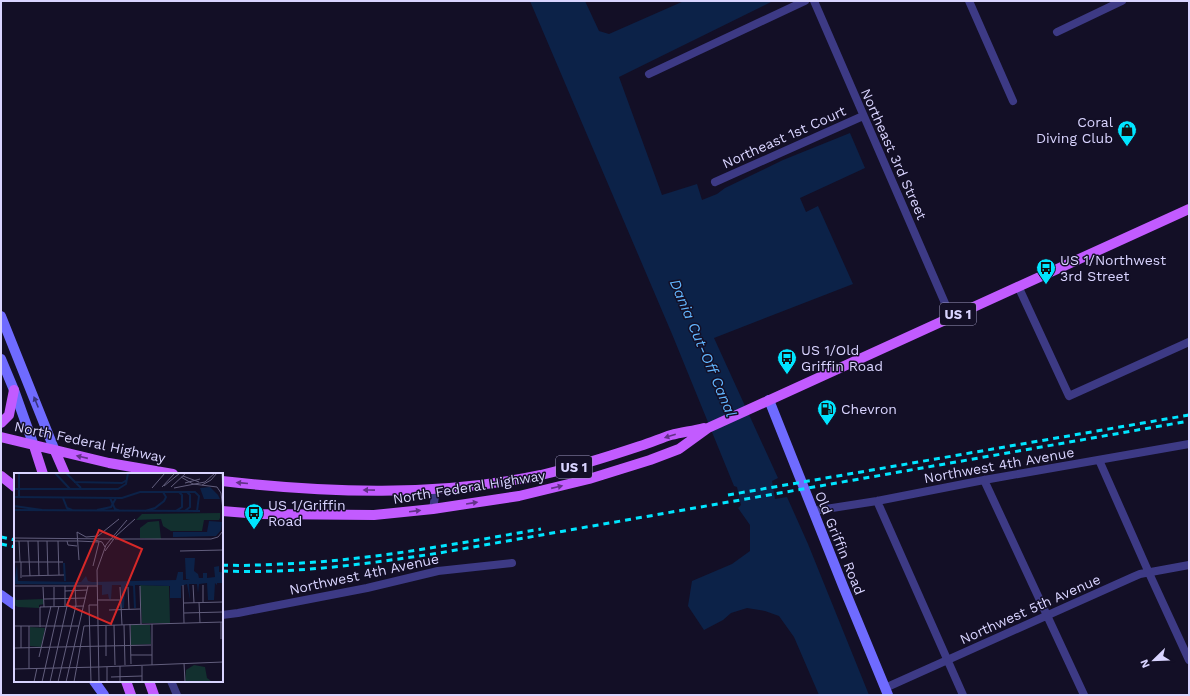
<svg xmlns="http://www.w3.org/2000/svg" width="1190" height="696" font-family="'Work Sans',sans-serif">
  <rect width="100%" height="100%" fill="#130f26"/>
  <!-- water -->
  <path fill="#0c2248" d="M530,1H585L599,31L609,34L684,1H773L619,77L662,195L697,184L702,200L717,194L725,188L783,160L850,133L865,168L800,198L806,212L818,206L853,284L714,338L778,478L772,481L775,499L787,497L808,544L869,695H819L794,637L779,616L765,611L747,608L731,613L723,620L704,630L688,606L692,581L732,564L750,551V525L738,508L741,505L737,487L734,486L672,334Z"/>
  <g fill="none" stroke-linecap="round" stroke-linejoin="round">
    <!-- street -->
    <path stroke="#3d3a85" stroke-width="8" d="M814,1L951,317
      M969,1L1013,101
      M1057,32L1122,1
      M649,74L805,1
      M715,182L863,116
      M1018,286L1069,396L1189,342
      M1099,460L1149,573L1189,660
      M984,480L1084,695
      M877,501L963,695
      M433,509L436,490
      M813,511L877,501L984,480L1189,444
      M222,615L238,613L367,588L438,571L512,563
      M171,681L177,695
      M885,688L1133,577L1140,574L1189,565"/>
    <!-- secondary -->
    <path stroke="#6f6bff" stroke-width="10" d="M1,316L55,451
      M1,359L14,390L34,446
      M769,400L843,586L888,695
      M1,595L15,605
      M94,681L104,695"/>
    <!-- primary -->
    <path stroke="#c25bff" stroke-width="10" d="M1,423L9,415L14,390
      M1,437L109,463L173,474
      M34,446L43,474
      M55,451L65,474
      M1,476L15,487
      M222,481C327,493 437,497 541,475C575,467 607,457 640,446C651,443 661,438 671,435C682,432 693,431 704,428
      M222,511L258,514L374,515L433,509L519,496L589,479L650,460L679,449L708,428L1189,209
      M126,681L131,695
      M149,681L154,695"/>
    <!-- rail -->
    <path stroke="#00e5ff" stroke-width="3" stroke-dasharray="6 5" stroke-linecap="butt" d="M728,495L1189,415
      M1,537L15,540
      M1,544L15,547
      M222,565C241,566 260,565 280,564C368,561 454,544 541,529
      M222,571C295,574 367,564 439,553L1189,421"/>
  </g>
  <!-- one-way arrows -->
  <defs><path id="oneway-solid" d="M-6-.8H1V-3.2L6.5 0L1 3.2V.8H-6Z"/></defs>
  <use fill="#38347d" href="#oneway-solid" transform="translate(36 402) rotate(-112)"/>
  <g fill="#623188">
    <use href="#oneway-solid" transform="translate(670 436) rotate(163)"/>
    <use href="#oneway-solid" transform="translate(82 457) rotate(-167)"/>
    <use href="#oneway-solid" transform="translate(242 483) rotate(-175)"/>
    <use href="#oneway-solid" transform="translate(557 487) rotate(-13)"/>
    <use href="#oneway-solid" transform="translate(369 490) rotate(-179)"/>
    <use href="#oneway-solid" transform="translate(472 503) rotate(-9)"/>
    <use href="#oneway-solid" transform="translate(415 511) rotate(-7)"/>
  </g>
  <!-- icons -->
  <defs>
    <g id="shop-pin" transform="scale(1)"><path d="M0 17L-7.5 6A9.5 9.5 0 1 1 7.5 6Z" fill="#00e5ff" stroke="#130f26"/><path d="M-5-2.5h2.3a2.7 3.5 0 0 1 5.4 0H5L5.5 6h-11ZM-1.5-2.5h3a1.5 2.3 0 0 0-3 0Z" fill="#111"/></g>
    <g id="bus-pin" transform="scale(1)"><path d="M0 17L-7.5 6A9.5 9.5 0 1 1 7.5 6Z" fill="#00e5ff" stroke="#130f26"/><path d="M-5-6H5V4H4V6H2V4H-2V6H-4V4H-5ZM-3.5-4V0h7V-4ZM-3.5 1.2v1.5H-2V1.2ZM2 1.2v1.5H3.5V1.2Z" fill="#111"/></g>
    <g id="fuel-pin" transform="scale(1)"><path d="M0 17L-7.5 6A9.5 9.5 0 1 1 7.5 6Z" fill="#00e5ff" stroke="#130f26"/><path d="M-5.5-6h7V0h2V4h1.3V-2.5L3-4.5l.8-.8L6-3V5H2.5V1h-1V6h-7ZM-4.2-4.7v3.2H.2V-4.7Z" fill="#111"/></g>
  </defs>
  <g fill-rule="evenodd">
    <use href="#shop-pin" x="1127" y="130"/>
    <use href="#bus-pin" x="1046" y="268"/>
    <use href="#bus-pin" x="787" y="358"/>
    <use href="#fuel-pin" x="827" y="409"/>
    <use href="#bus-pin" x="254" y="513"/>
  </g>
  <g text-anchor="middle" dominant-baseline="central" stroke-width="3" stroke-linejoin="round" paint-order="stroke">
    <!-- shield labels -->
    <g fill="#130f26" stroke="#9e99be" stroke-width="1">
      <rect x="940" y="303" width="36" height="22" rx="3"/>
      <rect x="556" y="456" width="36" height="22" rx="3"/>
    </g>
    <g font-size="13" font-weight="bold" fill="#d9d4ff">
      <text x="958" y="314">US 1</text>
      <text x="574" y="467">US 1</text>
    </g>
    <!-- poi labels -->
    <g font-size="14" fill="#d9d4ff" stroke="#130f26" text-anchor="start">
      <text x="1113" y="122" text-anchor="end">Coral<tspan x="1113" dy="16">Diving Club</tspan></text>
      <text x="1060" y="260">US 1/Northwest<tspan x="1060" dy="16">3rd Street</tspan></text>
      <text x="801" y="350">US 1/Old<tspan x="801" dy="16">Griffin Road</tspan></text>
      <text x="841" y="409">Chevron</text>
      <text x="268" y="505">US 1/Griffin<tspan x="268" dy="16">Road</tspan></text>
    </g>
    <!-- street labels -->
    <g font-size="14" fill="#d9d4ff" stroke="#130f26">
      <text transform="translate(784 137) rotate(-24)">Northeast 1st Court</text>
      <text transform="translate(894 154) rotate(66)">Northeast 3rd Street</text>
      <text transform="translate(90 442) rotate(12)">North Federal Highway</text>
      <text transform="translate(999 465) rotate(-10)">Northwest 4th Avenue</text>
      <text transform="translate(469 487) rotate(-9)">North Federal Highway</text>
      <text transform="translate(840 543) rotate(68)">Old Griffin Road</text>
      <text transform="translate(364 574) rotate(-12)">Northwest 4th Avenue</text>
      <text transform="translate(1030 609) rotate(-24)">Northwest 5th Avenue</text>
    </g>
    <!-- water labels -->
    <g font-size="15" font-style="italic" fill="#62b6ff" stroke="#130f26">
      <text transform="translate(703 348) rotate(67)">Dania Cut-Off Canal</text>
    </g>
  </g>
  <!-- overview -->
  <g transform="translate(14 473)">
    <rect width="209" height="209" fill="#130f26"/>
    <path d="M206,40V45L205,47H190L188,58H157L149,53L147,46L122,47L128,41ZM145,48L147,66L126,65V55L134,49ZM126,112L155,113L156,150H128ZM0,120L2,127L29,126L30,131L25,132V135L4,134L0,132ZM117,152H136L137,171L117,172ZM16,154L31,155L27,174L16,173ZM180,192L191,194L193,205L197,208L209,209H171L172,197Z" fill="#12302f"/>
    <path d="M196,14L204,22L206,26H190L186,15ZM195,48L208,49L207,57L202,63L159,64V59H193ZM171,85H181L180,98L184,101L185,105H189V100H193V105L201,104L200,94L205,93V99H209V110H203V112L201,110L200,127H194L193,110L185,111L184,120L183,111H175L176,127L173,111L167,113V125H156V113L121,112L122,135H120L119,113L111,112L110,135H108L107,112H98L97,126H95L94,121L88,122V112L0,111L3,91L4,108L67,109L72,103L74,108L78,109L162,107L164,99H169V107H176L172,106Z" fill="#0c2248"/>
    <path fill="none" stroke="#0c2248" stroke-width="2" d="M41,0L56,16M52,0L67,15M60,9L108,10L113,7M0,16H104L112,11L114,0M0,24L108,25L126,19H181L185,23L183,38M5,24V0M49,25L53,35L58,37M96,25L101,36L106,38M0,33L28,37M0,37L186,38M83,37L97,34L102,25M131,38L141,35L150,28L152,24L149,19M162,38L168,34V22L165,19M171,38L176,34V22L173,19M50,90L51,108"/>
    <path fill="none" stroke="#625e7d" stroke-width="1" d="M208,0L209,23M169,3L185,9M167,4L179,11L203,14L207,20L209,37M171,10L186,6M188,12L197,7L203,0M150,13L166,0M148,14L161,0M157,14L172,0M138,15L151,0M160,15L191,9L201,0M0,65L99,66M101,66H197L204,64L209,58M81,67L88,69L91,74M0,68H63M5,68L6,89M14,68L16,103M24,68L25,103M33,68L34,102M44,68L45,102M53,68L54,72L63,73M64,68L85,69L79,93M91,78L102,63L121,46M166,78L209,77M65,87L63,59L72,64L84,63L105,46M0,89H49M7,89V105M8,103L50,102M169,112L170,150M179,112L180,130M189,112V129M0,113H83M51,113V133M126,113L127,151M29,114L30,134M40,114V133M106,114L108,152M114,114L115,136M51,118L73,117M30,126L72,125M84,127H107M185,129L186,150M170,130L209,129M95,137L126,136M170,140L209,139M207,149V166M116,151L117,191M138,151V192M100,152L101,192M110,152L111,192M0,153H65M7,153V175M15,153V196M92,153V183M26,154V134L70,133M0,175L137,172M117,182H138M25,184L37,133M170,190L171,209M106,193V209M128,193V209M85,194L209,189M93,194V209M0,196L85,194M97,204L128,203M20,209L23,195M28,209L45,133M36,209L53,133M44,209L62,132L61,113M52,209L74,113M60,209L70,153L209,149M77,209L75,132H83M85,209L83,97L92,72L113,47"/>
    <path fill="#d62828" fill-opacity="0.15" stroke="#d62828" stroke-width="2" d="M85,57L128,76L97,151L53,132Z"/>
    <rect width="209" height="209" fill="none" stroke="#d9d4ff" stroke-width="2"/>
  </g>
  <!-- border -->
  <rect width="1190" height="696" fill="none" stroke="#d9d4ff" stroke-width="4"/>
  <!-- north arrow -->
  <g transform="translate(1154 660) rotate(247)" stroke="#130f26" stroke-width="3" paint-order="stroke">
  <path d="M0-3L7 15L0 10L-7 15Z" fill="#d9d4ff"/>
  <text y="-6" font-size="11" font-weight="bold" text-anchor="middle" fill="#d9d4ff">N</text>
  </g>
</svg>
